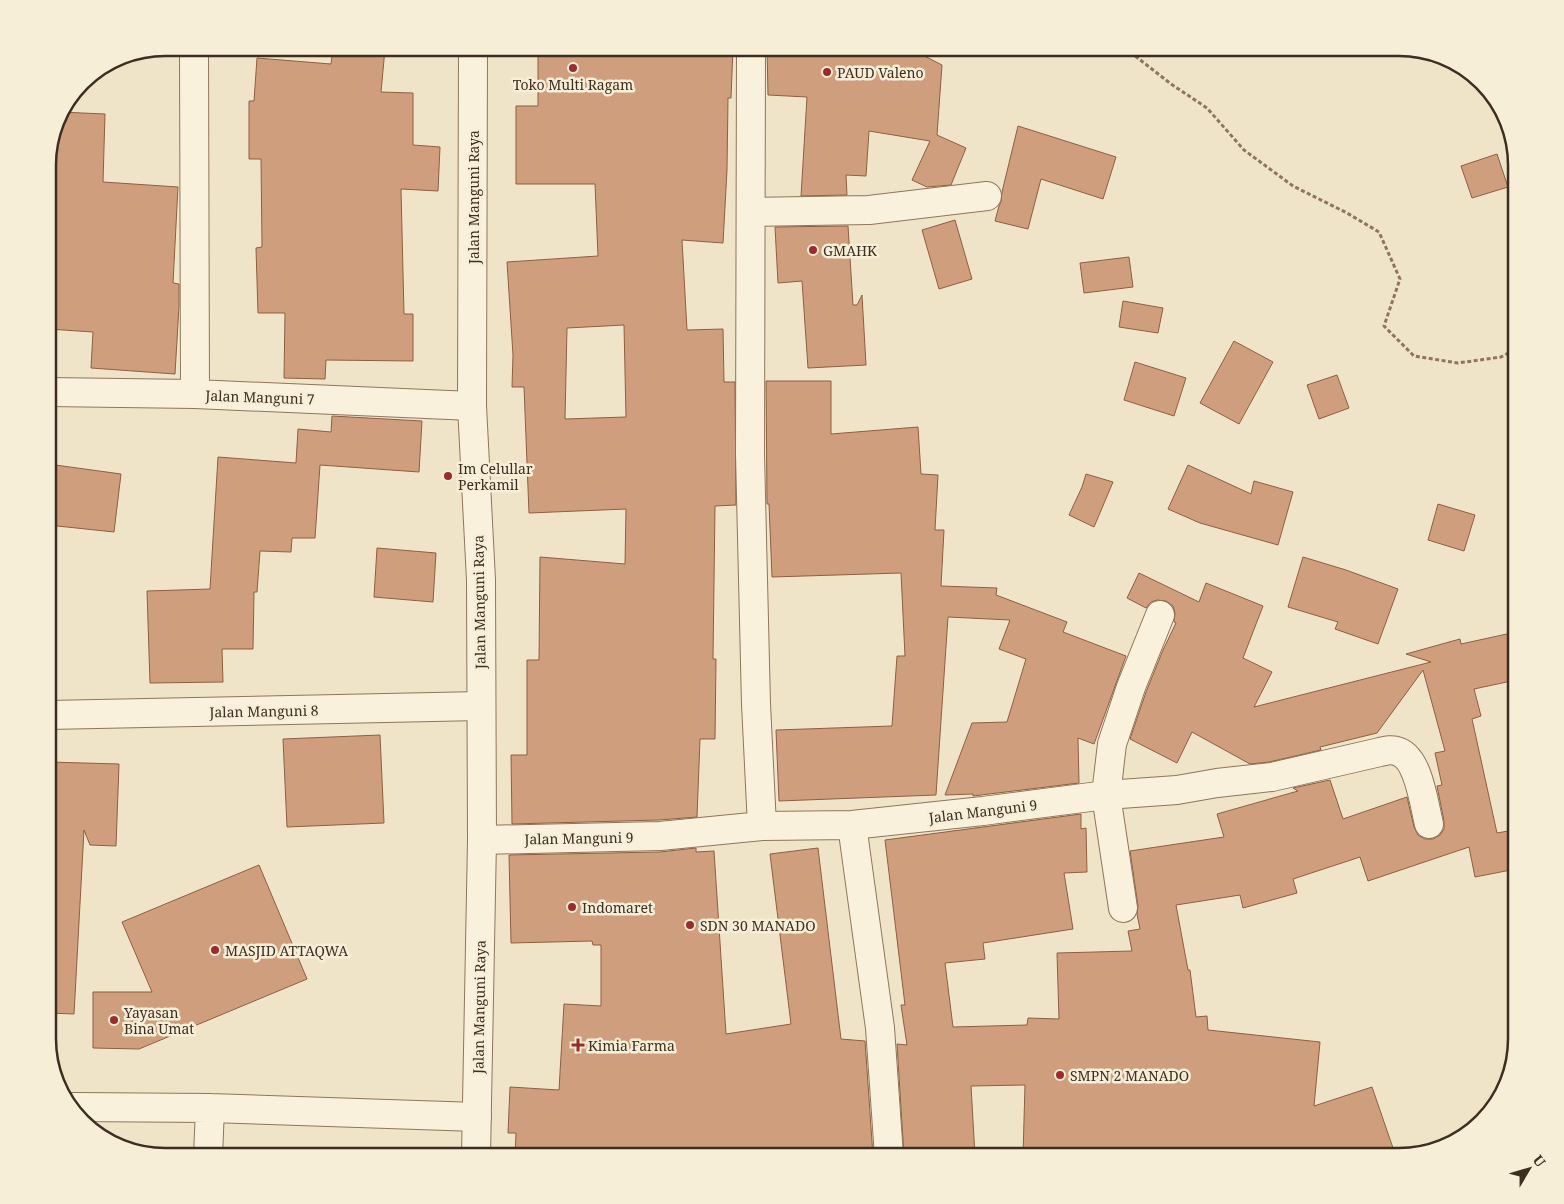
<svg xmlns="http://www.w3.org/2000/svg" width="1564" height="1204" font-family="'Noto Serif',serif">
  <rect width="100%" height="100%" fill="#f0e4c8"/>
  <!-- building -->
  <path fill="#cf9f7d" stroke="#8d5f41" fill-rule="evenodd" d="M333,48L385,49L381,92L413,93V145L440,147L438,191L401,189L404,314H413V361L326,360L325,379L284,378L285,313H258L256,248L262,247L261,159H249V101H254L257,58L331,64Z
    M538,48H733L731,98H728L727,170L723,243L682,240L687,330L723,329L724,382H735L736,505L715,506L713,659H716L715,739H700L697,817L659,820L512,824L511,755H527V660H539L540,557L625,564L626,509L529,513L524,387H512L513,355L507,262L598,256L595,184H516V106H538ZM624,325L626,417L565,419L567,328Z
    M767,48L826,49V48H909L942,65L937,135L966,148L951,185L927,187L912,180L930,141L869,131L866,176L846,175L847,195L801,196L807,97L768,95Z
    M60,112L105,114L103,182L178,187L173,283L179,284V306L175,374L91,368L93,332L48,329V157Z
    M1018,126L1116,157L1103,199L1041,179L1028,229L995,221L999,206L1001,202L1002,192Z
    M1497,154L1508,187L1472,198L1461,166Z
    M955,220L972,279L939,289L922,230Z
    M848,226L853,305H857L862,295L866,365L808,368L802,281L778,283L775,227Z
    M1129,257L1133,287L1084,293L1080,263Z
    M1123,301L1163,308L1158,333L1119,327Z
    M1234,341L1273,362L1239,424L1200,403Z
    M1135,362L1186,378L1174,416L1124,400Z
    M1337,375L1349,408L1319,419L1307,385Z
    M766,381H831V434L918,427L921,474L938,475L935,530H944L941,586L997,588L996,595L1067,622L1063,632L1126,656L1094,744L1078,738L1079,783L973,796V794L945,795L972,723L1007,722L1026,659L999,649L1010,620L948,617L936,795L779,801L776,730L892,726L897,656H905L901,573L772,577L769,504H767Z
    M332,416L422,421L419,472L320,465L315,538H292L291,552L260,551L257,592H254L253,649H222L223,682L150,683L147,591L210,589L218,457L296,463L298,429L331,432Z
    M48,464L121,474L114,532L48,525Z
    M1188,465L1251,494L1254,481L1293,492L1278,545L1200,523L1168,509Z
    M1086,474L1113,482L1094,527L1069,515L1082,487Z
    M1438,504L1475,515L1464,551L1428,540Z
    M377,548L436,553L433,602L374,597Z
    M1303,557L1346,570L1398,589L1378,644L1335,629L1338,622L1288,607Z
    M1139,573L1199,602L1206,583L1263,606L1243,658L1272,672L1254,707L1431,662L1406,654L1460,639L1461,644L1516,632V680L1474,689L1481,716L1472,719L1497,833L1508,831L1516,869L1475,877L1469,847L1368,881L1360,857L1293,879L1297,893L1243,908L1240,895L1176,905L1188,970H1190L1196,1017L1207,1016L1208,1030L1320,1042L1314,1106L1372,1087L1393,1148L1369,1156H1023L1025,1085L971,1086L975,1156H904L897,1044L907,1045L901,1005H905L885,840L1081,814V829L1086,828L1087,872L1064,873L1073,929L983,943L985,959L945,963L953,1027L1027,1025L1028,1018L1059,1019L1057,953L1132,951L1128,931L1140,929L1137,914L1138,906L1130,851L1224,837L1217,814L1298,791L1293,788L1330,780L1343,819L1407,797L1414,827L1418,835L1425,839H1433L1440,835L1444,829V821L1437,786L1442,785L1435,753L1445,751L1423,670L1377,733L1320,747L1321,750L1269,762L1250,764L1192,732L1177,763L1130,739L1146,692L1163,650L1176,623L1174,622L1175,613L1173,606L1166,601L1157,600L1151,602L1146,608L1127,598Z
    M380,735L384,823L287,827L283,739Z
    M49,762L119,764L116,846L90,845L84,830L74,1014L48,1013Z
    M696,848V852L714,851L726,1034L791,1024L770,854L818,848L841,1039L865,1041L873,1156H515L516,1133H508L510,1087L559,1090L564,1004L601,1006V945H593L592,941L511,943L509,855L660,852Z
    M259,865L307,979L139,1049L93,1048V992H152L122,922Z"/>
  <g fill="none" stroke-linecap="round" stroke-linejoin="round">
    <!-- minor casing -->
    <g stroke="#8d765c" stroke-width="30">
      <path id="minor" d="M194,48L195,394
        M751,48L750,454L756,704L762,826
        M751,212L869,210L987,196
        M48,392L195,394L472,406
        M48,715L481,706
        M852,825L880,1028L889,1156
        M482,840L660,836L762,826L852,825L983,811L1106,795L1177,790L1217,783L1272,777L1380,752C1385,751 1392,749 1396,751C1419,756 1424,805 1429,824
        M1123,908L1106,795L1112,744L1131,687L1160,615
        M73,1107L210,1108L477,1117
        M208,1156L210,1108"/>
    </g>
    <!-- tertiary casing -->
    <g stroke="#8d765c" stroke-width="30">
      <path id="tertiary" d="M473,48L472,406L481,580L482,840L476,1156"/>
    </g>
    <!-- path -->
    <path stroke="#8d765c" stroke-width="3" stroke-dasharray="4 2.5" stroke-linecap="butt" d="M1125,48L1171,84L1207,108L1244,150L1293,186L1347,213L1379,232L1400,279L1384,326L1414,356L1458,363L1501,357L1516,349"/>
    <!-- minor -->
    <use href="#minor" stroke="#faf1dc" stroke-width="28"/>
    <!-- tertiary -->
    <use href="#tertiary" stroke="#faf1dc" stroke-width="28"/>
  </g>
  <!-- markers -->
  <g fill="#9e2a2b" stroke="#f7eed8" stroke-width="2">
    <circle cx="573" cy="68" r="5"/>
    <circle cx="827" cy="72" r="5"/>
    <circle cx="813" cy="250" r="5"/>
    <circle cx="448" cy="476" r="5"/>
    <circle cx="572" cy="907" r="5"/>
    <circle cx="690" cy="925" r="5"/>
    <circle cx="215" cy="950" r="5"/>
    <circle cx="114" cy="1020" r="5"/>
    <path d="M575.5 1037.5h5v5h5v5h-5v5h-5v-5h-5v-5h5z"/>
    <circle cx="1060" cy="1075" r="5"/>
  </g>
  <g text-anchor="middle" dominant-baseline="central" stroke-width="5" stroke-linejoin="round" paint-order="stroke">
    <!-- poi labels -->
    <g font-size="14" fill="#3d2e20" stroke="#f7eed8" text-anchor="start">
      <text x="837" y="72">PAUD Valeno</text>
      <text x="573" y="84" text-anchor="middle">Toko Multi Ragam</text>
      <text x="823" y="250">GMAHK</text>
      <text x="458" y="468">Im Celullar<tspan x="458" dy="16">Perkamil</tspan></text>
      <text x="582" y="907">Indomaret</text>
      <text x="700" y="925">SDN 30 MANADO</text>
      <text x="225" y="950">MASJID ATTAQWA</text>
      <text x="124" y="1012">Yayasan<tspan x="124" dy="16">Bina Umat</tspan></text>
      <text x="588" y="1045">Kimia Farma</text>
      <text x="1070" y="1075">SMPN 2 MANADO</text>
    </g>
    <!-- street labels -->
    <g font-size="14" fill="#3d2e20" stroke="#f7eed8">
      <text transform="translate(473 197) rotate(-90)">Jalan Manguni Raya</text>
      <text transform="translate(260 397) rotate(2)">Jalan Manguni 7</text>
      <text transform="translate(479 602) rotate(-91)">Jalan Manguni Raya</text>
      <text transform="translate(264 711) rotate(-1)">Jalan Manguni 8</text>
      <text transform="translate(983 811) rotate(-7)">Jalan Manguni 9</text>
      <text transform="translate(579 838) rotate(-1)">Jalan Manguni 9</text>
      <text transform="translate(479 1007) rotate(-89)">Jalan Manguni Raya</text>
    </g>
  </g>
  <!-- crop -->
  <path d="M0 0H1564V1204H0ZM165 56H1399A109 109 0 0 1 1508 165V1039A109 109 0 0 1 1399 1148H165A109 109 0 0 1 56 1039V165A109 109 0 0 1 165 56Z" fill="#f7eed8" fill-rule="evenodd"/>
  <path fill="none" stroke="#3d2e20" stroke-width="2.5" d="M165 56H1399A109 109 0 0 1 1508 165V1039A109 109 0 0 1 1399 1148H165A109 109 0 0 1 56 1039V165A109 109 0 0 1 165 56Z"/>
  <!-- north arrow -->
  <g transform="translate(1529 1169) rotate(52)" stroke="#f7eed8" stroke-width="4" paint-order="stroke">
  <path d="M0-4L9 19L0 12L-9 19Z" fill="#3d2e20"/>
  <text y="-8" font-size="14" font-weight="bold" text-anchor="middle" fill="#3d2e20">U</text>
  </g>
</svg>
